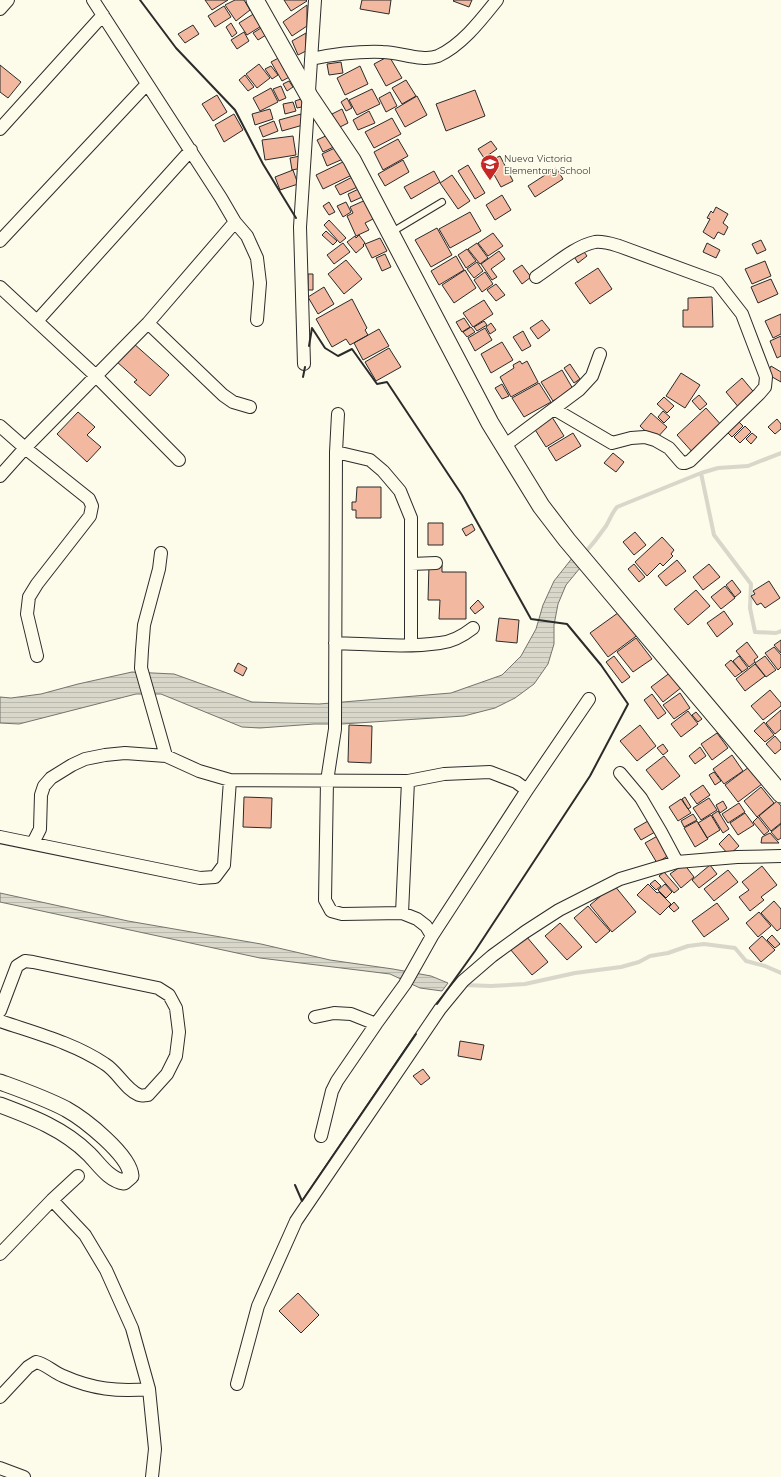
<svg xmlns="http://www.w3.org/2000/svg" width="781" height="1477" font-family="Quicksand,sans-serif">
  <defs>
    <pattern id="water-rules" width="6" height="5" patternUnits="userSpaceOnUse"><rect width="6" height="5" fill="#d8d7c9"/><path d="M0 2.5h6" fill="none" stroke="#bab9ad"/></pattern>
  </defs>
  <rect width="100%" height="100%" fill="#fdfbea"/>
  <!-- water -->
  <path fill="url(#water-rules)" stroke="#74746e" d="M573,557L580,568L566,585L558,604L554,625V644L548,664L534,684L515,698L495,708L464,716L342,724H314L260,728L242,727L161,694H136L19,724L0,723V697L11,698L41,694L78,684L132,672L174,674L252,702L319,704L451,693L502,675L521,656L536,629L543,605L554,581Z
    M0,893L128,921L261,944L330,960L393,969L431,976L448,983L442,991L420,988L390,974L260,958L0,902Z"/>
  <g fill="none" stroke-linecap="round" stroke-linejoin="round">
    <!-- stream -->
    <path stroke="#d8d7c9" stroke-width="4" d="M701,473L714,535L751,584L750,608L755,632L776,633L781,631
      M584,554C592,545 599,536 606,526C610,519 612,513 617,507L701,473L718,468L748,466L781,453
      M463,985L491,986L525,984L575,973L621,967L639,962L650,956L668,953L688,946L704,944L735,948L746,961L765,966L781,973"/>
  </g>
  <!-- building -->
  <path fill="#f2b8a0" stroke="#2b2b2b" d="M205,0H228L212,10Z
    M235,0H244L250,10L236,21L225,5Z
    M284,0H306L307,1L291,11Z
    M362,0H391L389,14L360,9Z
    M454,0H472L469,7L453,1Z
    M307,5V26L292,36L283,22Z
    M224,6L231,17L215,27L208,16Z
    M255,13L263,25L247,35L239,23Z
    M231,23L237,33L232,37L226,27Z
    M193,25L199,34L185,43L178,34Z
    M261,28L266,35L258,40L253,33Z
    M244,32L249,41L237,49L231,40Z
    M306,33V51L298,55L292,41Z
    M284,55L295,74L282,81L271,62Z
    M389,56L402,78L386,86L374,64Z
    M341,62L343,73L329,75L327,64Z
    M259,64L270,78L257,88L246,74Z
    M0,65L21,82L8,98L0,92Z
    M271,66L278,75L272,79L265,69Z
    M360,66L368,84L345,95L337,78Z
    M245,75L254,87L248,91L239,80Z
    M406,80L416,96L402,104L392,88Z
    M289,81L293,87L287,91L283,84Z
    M281,86L286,98L279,101L273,89Z
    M271,88L278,102L260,111L253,98Z
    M372,89L380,104L357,115L349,100Z
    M475,90L485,116L446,131L436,104Z
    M390,92L397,106L386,112L379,98Z
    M217,95L227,112L213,121L202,104Z
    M417,96L427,115L405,127L395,109Z
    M304,98L306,106L297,108L295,101Z
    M347,98L352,108L346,111L341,102Z
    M293,102L296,111L285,114L283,104Z
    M270,109L273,119L255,125L252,114Z
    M342,109L348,123L338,128L332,114Z
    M369,111L375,123L358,130L353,120Z
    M234,114L243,130L224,142L215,125Z
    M301,114L303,125L282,131L279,120Z
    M392,118L401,134L374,148L365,132Z
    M274,121L278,131L263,137L259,127Z
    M332,133L338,145L323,152L317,140Z
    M293,136L296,155L265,160L262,140Z
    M398,139L408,156L383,170L374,152Z
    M491,141L497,149L484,158L478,149Z
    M337,147L343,159L327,166L322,154Z
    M300,156L302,168L292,170L290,158Z
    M500,156L513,181L501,187L487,162Z
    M347,160L354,174L323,189L316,175Z
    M403,160L409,172L385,186L378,174Z
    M468,165L485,193L475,199L458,171Z
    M556,168L563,179L535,197L528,186Z
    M293,170L298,184L280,190L275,177Z
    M434,171L440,182L411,199L404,187Z
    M358,174L364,184L340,195L335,186Z
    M452,175L470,201L458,209L440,183Z
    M365,186L369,194L351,202L348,194Z
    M502,195L511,210L495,220L486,205Z
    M370,198L379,216L365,223L369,230L356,236L347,216L353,213L350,207Z
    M329,202L335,212L329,215L323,206Z
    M346,202L351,212L343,217L337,206Z
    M716,207L728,214L723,223L728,227L724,235L718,232L714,239L703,232L710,219L707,218L711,211L713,213Z
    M470,212L481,231L450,248L439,229Z
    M329,220L346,238L340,243L324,225Z
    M437,228L452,255L431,267L415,240Z
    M326,231L337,241L333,245L322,235Z
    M493,233L503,246L488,256L478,243Z
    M359,235L365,243L363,245L364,246L356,253L347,242L355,236L356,238Z
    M380,238L387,251L372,258L365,244Z
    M761,240L766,250L757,254L752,244Z
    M343,243L350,252L334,264L327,255Z
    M477,243L488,258L480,264L468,249Z
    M707,243L720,250L716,258L703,252Z
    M467,249L476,261L466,268L458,255Z
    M582,249L587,256L578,263L573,255Z
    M499,251L505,259L491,269L497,277L492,280L481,264Z
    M385,254L391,267L382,271L376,258Z
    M456,256L464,270L439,285L431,271Z
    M346,260L362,279L344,294L328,274Z
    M765,261L771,276L752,284L745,269Z
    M477,262L483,271L474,278L467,269Z
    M522,265L531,277L522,284L513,271Z
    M598,268L612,289L590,304L575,283Z
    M465,270L476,288L454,303L442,285Z
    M485,272L493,284L482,292L474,280Z
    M308,274H313V290H308Z
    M771,279L778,294L758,303L751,287Z
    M496,284L505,295L496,301L487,290Z
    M324,287L334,304L318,314L308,297Z
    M712,297L713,327H683V310H688V298Z
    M352,299L367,328L365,330L368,335L350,345L346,339L332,347L316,319Z
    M484,300L493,314L473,327L463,313Z
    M781,314V334L773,338L765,321Z
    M464,318L470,327L462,332L456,322Z
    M542,320L550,330L538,339L530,328Z
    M484,321L487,325L477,331L474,327Z
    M491,323L496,330L490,334L486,327Z
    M471,327L475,332L467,337L463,332Z
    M485,328L492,340L475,351L468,338Z
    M379,329L389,346L363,360L354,343Z
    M523,331L531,346L522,351L513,337Z
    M781,336V356L777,358L770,341Z
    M502,342L513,360L491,373L481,354Z
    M133,343L169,375L150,396L134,382L137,380L116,361Z
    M389,348L401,367L376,381L365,362Z
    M520,361L522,364L527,361L538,382L511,397L500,377L514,368L513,365Z
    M570,364L580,379L574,383L564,368Z
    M771,366L781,372V382L767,374Z
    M562,370L573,389L553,401L541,382Z
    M681,373L700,385L685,408L666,396Z
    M742,378L757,396L740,409L726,392Z
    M539,383L551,402L524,417L512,398Z
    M502,384L509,396L502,399L495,388Z
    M699,395L707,404L700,410L692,401Z
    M664,397L674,406L667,413L657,404Z
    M706,408L723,427L694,454L677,435Z
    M663,411L670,417L664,423L658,417Z
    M78,412L95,427L87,435L101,447L87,462L57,434Z
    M651,413L667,427L655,440L640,426Z
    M552,417L564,436L546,447L534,428Z
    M777,419L781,424V429L775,434L768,427Z
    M737,420L743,426L732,437L726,431Z
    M745,426L751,432L740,443L734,437Z
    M573,433L581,446L556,461L548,448Z
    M752,433L757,437L751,444L746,439Z
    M613,453L624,462L616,472L604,463Z
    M357,487H381V518H356V510H352V502H356Z
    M428,523H443V545H428Z
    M472,524L475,530L466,536L462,529Z
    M635,532L646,545L634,555L623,542Z
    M662,537L674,550L671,554L673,556L663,566L660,563L647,576L635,562Z
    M677,560L686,571L666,586L658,576Z
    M634,564L645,577L639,582L628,569Z
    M709,564L720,577L703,590L693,577Z
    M429,565H442V572H466V619H439L440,600H428Z
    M732,580L741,592L735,597L726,585Z
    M769,581L780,598L765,608L761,603L757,605L751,596L755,594L753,591Z
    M725,586L735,598L721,609L711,597Z
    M696,590L710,606L688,625L674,609Z
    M478,600L484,607L475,614L470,608Z
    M622,610L639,634L608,657L590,633Z
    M724,611L733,624L717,637L707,623Z
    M499,618L519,620L517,643L496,641Z
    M636,638L652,659L633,672L617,652Z
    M781,640V653L774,645Z
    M747,642L758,657L754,660L755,662L749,667L736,651Z
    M774,647L781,655V667L778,670L765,653Z
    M614,656L630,677L622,683L606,662Z
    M739,656L748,668L742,672L733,661Z
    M765,656L776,670L766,677L755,663Z
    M731,660L742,672L735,677L725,665Z
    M238,663L247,668L243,676L234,671Z
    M755,664L765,676L745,691L736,679Z
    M671,672L682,687L663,702L651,687Z
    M770,690L781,703V706L763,720L751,706Z
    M680,693L690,708L674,719L663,705Z
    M652,694L666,713L658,719L644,700Z
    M781,710V729L775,734L766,723Z
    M688,711L698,724L681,737L671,724Z
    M696,712L702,719L698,722L692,715Z
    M764,722L774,735L765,742L754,731Z
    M349,725L372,726L371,763L348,762Z
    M640,725L656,746L637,761L620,741Z
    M717,733L728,748L712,760L701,744Z
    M775,736L781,743V749L775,754L766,744Z
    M663,744L668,751L663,755L657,748Z
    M700,747L706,756L695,764L689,756Z
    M732,755L743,771L724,784L713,769Z
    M664,756L680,776L662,790L646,770Z
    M753,764L766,781L738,802L725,785Z
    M714,772L721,781L715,785L709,775Z
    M703,785L710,795L697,804L690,794Z
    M761,787L774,803L757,817L744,801Z
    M244,797L272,798L271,828L243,827Z
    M685,797L691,807L688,809L682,799Z
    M709,798L717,810L701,820L693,808Z
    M681,799L691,813L678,821L669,807Z
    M723,801L727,808L720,813L716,805Z
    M777,801L781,806V823L771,831L759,816Z
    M739,803L745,812L728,823L722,814Z
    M718,811L729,829L723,833L712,815Z
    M745,813L754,825L738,835L730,823Z
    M693,814L697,820L684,827L681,821Z
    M711,815L720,830L707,838L698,823Z
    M758,817L769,831L764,835L753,822Z
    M648,821L655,832L641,840L634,829Z
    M697,821L708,839L695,847L684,828Z
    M781,824V838L778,840L771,832Z
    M770,833L779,843H761L762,837Z
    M661,834L672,853L657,863L645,843Z
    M729,834L739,846L729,855L719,844Z
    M684,864L694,877L681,888L670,874Z
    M710,865L717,874L699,888L692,880Z
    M762,866L777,885L761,897L764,900L750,911L739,897L749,890L742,882Z
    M728,870L738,882L714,901L704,889Z
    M664,872L679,889L674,893L659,876Z
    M655,880L661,886L656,890L650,884Z
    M648,884L657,893L659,892L671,904L660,915L637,895Z
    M665,884L672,892L666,898L658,890Z
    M614,885L636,912L612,932L590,905Z
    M774,901L781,909V928L777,931L761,913Z
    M674,902L679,908L674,912L669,907Z
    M717,903L729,919L704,937L692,921Z
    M588,906L610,931L596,943L574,918Z
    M759,912L771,926L758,937L746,923Z
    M560,923L582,947L567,960L545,936Z
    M772,935L780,944L775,948L767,940Z
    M526,936L548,962L532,975L510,949Z
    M762,936L775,950L761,962L749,948Z
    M460,1041L484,1045L481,1060L458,1056Z
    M423,1069L430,1078L421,1085L413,1076Z
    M298,1293L319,1315L301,1333L279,1311Z"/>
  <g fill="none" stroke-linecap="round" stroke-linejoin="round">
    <!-- service casing -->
    <g stroke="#2b2b2b" stroke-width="8">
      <path id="service" d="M392,232L442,202"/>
    </g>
    <!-- minor casing -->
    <g stroke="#2b2b2b" stroke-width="14">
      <path id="minor" d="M93,0L221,198L235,222L247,236L257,258L260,283L257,320
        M0,9L8,0
        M311,59C335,54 358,51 383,52C399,52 423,62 438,56C462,45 481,20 497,0
        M0,129L103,15
        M0,241L147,84
        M536,277C553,266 575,246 595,242C603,241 612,244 619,246L717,282L742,314L766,377L765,387L759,394L690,461L685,463H682L669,448L655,440L645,437L631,438L612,443L554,409
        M0,287L96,376L179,460
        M37,321L191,150
        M148,323L223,395L233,402L250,407
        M304,364L300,227L315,0
        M338,414L336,452L335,729L327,781L325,900L331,911L342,914L402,913L417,919L426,926L432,936
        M0,426L25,448L89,499L92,506L90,516L37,584L29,597L27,614L37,656
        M504,446L579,390L592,376L600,354
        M336,452L370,460L383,471L400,491L411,518V645
        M0,476L25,448L148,323L235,222
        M161,553L159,569L144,625L142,650L141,668L166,756
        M411,564L436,563
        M335,643C369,644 405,648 440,643C451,642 464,635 473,628
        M620,773L641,798L661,832L677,862
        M0,837L200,878L215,877L224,865L230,780
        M33,843L40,829L41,795L44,786L51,778L72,765L85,759L105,755L125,753L166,756L199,771L230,780L408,781L444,774L490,772L516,782L527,790
        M402,913L408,781
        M0,1011L17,966L25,961L33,962L158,988L169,995L176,1008L179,1032L176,1056L167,1074L148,1095C145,1095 141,1096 139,1095C125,1089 118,1072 105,1064C74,1043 35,1033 0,1021
        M315,1017L334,1013L351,1014L376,1024
        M321,1136L332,1091L337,1081L376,1024L405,984L432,936L527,790L589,699
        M52,1200L85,1235L106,1270L132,1328L149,1389L155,1449L152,1477
        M0,1254L52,1200L78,1176
        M237,1384L258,1306L296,1221L440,1009L463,981L492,956L525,932L559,910L620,879L677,862L737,857L781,856
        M0,1397L28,1367L36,1362C46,1364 53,1372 63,1376C92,1389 118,1392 149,1389
        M0,1468L24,1477"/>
    </g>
    <!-- tertiary casing -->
    <g stroke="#2b2b2b" stroke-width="17">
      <path id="tertiary" d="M0,1082C22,1090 45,1098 66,1109C84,1119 130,1155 131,1176L124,1182C109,1180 99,1164 89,1154C64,1129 32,1117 0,1105"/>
    </g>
    <!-- secondary casing -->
    <g stroke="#2b2b2b" stroke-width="19">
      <path id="secondary" d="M255,0L309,96L352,160L490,423L541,506L567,540L781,794"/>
    </g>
    <!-- service -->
    <use href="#service" stroke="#fdfbea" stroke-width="6"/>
    <!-- minor -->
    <use href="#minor" stroke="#fdfbea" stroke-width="12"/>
    <!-- tertiary -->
    <use href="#tertiary" stroke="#fdfbea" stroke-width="15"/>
    <!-- secondary -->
    <use href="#secondary" stroke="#fdfbea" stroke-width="17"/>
    <!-- wall -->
    <path stroke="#2b2b2b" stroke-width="2" d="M140,0L176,48L235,110L263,164L296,218
      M309,346L312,328L325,348L338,356L352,349L377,384L387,382L462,495L531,619L567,624L601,665L628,704L590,776L475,951L437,1004
      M303,377L305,367
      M295,1185L302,1201L416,1034"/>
  </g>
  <!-- icons -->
  <defs>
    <g id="school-pin" transform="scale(1)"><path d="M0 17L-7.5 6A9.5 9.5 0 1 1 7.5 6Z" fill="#c62828" stroke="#fdfbea"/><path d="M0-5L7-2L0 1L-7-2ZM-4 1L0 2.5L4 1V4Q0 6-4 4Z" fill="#fff"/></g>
  </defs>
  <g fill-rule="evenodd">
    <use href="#school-pin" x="490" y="164"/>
  </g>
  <g text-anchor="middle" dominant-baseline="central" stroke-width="3" stroke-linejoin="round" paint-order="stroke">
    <!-- poi labels -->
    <g font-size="10" fill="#2b2b2b" stroke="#fdfbea" text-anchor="start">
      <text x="504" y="158">Nueva Victoria<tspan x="504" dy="12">Elementary School</tspan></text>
    </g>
  </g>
</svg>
